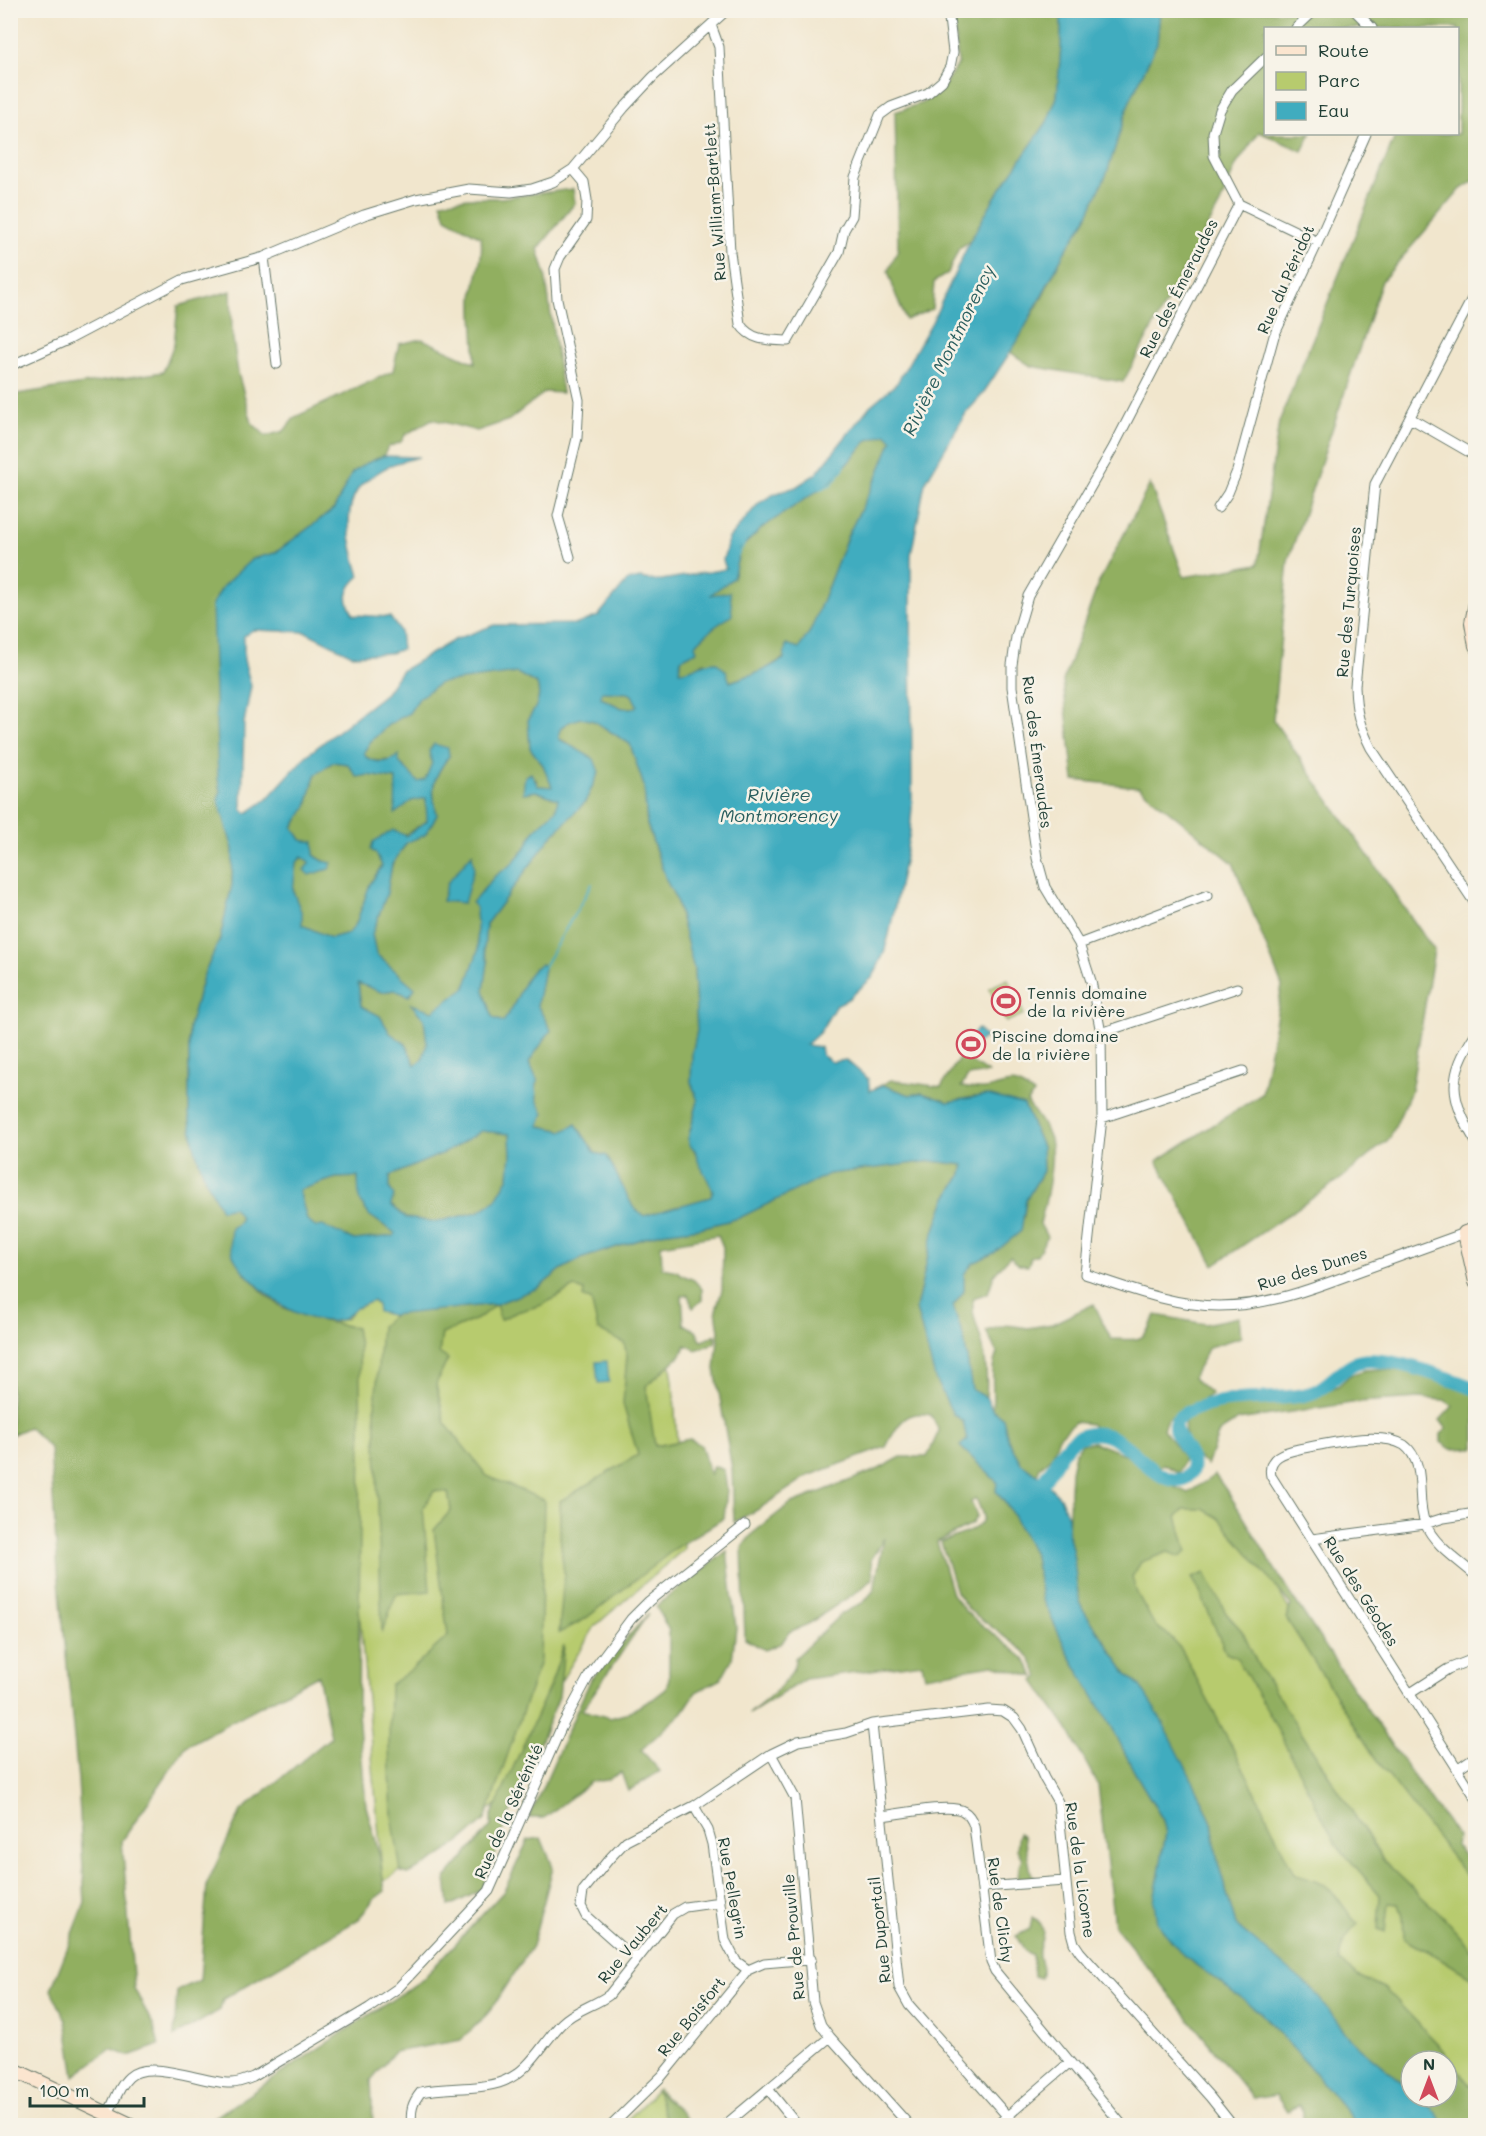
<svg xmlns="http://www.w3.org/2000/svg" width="1486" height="2136" font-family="Mali,sans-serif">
  <rect width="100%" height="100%" fill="#f7f3e8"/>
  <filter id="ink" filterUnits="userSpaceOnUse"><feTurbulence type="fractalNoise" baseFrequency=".0167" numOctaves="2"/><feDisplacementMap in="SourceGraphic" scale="12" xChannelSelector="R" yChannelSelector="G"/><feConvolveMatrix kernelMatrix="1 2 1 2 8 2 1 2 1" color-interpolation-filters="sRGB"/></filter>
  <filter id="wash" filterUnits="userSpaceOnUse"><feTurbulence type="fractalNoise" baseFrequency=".008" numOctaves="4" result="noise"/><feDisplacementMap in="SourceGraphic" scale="24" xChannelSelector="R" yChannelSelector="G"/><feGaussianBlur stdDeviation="1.35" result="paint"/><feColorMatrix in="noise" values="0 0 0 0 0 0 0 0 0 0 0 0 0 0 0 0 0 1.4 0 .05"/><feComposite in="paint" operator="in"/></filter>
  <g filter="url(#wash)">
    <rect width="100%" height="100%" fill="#f1e6cd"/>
    <!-- green -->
    <path fill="#b7cb6e" stroke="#6b8451" stroke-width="1.5" d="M1008,979L1024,1014L1006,1022L989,988Z
      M562,1269L665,1328L673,1381L684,1549L595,1626L561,1681L539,1725L514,1793L383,1882L334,1322L347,1318L352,1310L373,1301L377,1305Z
      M1222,1495L1349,1711L1475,1875V2125H1446L1420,2097H1447V2061H1411V2090L1068,1517L1190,1507Z
      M658,2089L690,2125L621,2126Z"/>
    <!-- forest -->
    <path fill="#91af61" stroke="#58764a" stroke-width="1.5" fill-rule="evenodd" d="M953,11H1061V46L1057,97L1047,122L995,197L970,241L959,248L948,273L934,282L932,309L906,320L895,293L888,271L898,250L895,112L922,103L942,89L958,63Z
      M1160,11H1475V180L1461,189L1382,281L1288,561L1273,720L1434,950L1411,1091L1390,1138L1342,1178L1214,1265L1157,1161L1262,1094L1282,986L1233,863L1139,787L1074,780L1063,681L1099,582L1150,484L1184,577L1258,564L1279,422L1396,134H1458V28H1266V134H1311L1302,151L1259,132L1236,165L1220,204L1123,382L1031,366L1010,352L1038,305L1064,253L1086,219L1107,173L1129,103L1157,43Z
      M573,189L575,203L538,249L545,273L562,393L545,392L509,420L477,431L432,419L405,435L401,442L388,447L383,456L365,464L352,473L334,509L275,553L251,559L218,779L233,849L232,885L220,939L203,977L189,1027V1114L194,1146L204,1176L221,1210L233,1207L241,1218L237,1224L242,1270L266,1295L282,1307L314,1319L356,1328L359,1346L361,1430L358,1713L366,1806L379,1853L385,1891L373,1900L359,1919L223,1999L220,2010L174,2037L177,1991L200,1980L207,1884L241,1811L331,1737L318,1675L186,1746L122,1841L134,1988L154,2027L159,2045L129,2056L111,2049L75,2076L66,2020L51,1990L85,1903L78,1780L57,1560L50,1448L29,1427L11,1435V395L163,372L174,344L178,306L231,291L232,332L238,373L252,423L266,436L284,431L295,417L393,371L399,344L422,339L475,363C476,342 472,319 473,298C475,277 484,258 481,237L446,218L441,202L468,198H500Z
      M887,434L892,440L877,477L848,535L811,630L799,649L762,671L729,682L704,662L691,670L679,671L681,659L697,651L695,645L713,628L732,615L708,596L733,578L740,549L763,527L832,481L868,440Z
      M517,673L537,684C542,698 536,708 528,719L530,748L543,765L553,787L538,786L536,779L528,793L535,791L558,799L556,810L534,831L526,847L511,865L495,876L472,903L476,908L478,951L465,989L433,1011L412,1005L424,1019L427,1043L423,1059L415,1065L406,1044L390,1033L380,1016L361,1006L358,982L381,992L395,990L409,996L415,988L376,954L372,934L387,893L392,865L407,842L425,835L437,815C430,788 433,778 449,756L432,763L425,781L417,782C412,776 404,763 395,761C384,758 377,765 366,757L364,752L370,742L388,725L409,713L420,697L440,682ZM472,854L463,903L442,901L448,882Z
      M601,692L628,693L632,695L637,705L635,708H622L601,698Z
      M581,718L594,721L630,744L644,786L647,825L667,882L676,899L694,969L697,1031L692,1054L691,1082L698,1101L688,1139C698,1155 704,1173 713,1189L711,1197L644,1216L633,1207L607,1156L595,1153L576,1124L564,1131L539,1126L544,1113C538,1103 533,1093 538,1082L529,1062L551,1030L537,1005L544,968L542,964C527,970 523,987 516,1000C513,1008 508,1015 503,1022L493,1018L484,990L488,962L484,950L486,924L551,837L585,802L599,772L567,742L559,739C557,724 568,722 581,718Z
      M333,762L348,764L357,777L368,775L396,779L411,801L426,798L427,821L376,853L382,865L370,884L356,924L349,933L331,938L302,925C296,904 285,874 302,856L310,863H331C312,859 303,843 293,827L307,806L315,775Z
      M961,1055L988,1073L968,1076L961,1087C969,1088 978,1090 985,1089C1010,1085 1009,1076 1034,1094L1027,1102C1034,1113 1046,1126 1050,1139C1055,1160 1046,1203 1040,1224L1047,1237L1037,1255L1031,1257L1028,1266L1019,1265L1010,1256L994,1275L988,1293L973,1298C972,1313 974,1316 978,1330C985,1350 988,1376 986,1397L972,1390L964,1339L953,1306L964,1291V1274L973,1263L994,1253L1024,1217L1026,1200L1043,1171L1042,1147L1024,1105L973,1097L948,1102L922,1093L910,1095L883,1085L870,1091L891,1080L941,1087Z
      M481,1131L510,1134L511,1155L509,1177L495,1201L478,1212L436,1222L406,1218L391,1205L394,1195L390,1189V1176L448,1151Z
      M932,1161L964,1165L962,1173L946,1199L932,1238L916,1309L953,1414L963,1421L968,1440L960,1446L997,1482L996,1491L1009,1508L1035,1556L1042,1598L1068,1653L1112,1727L1134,1771L1163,1820L1166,1833L1162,1856L1184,1956L1261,2013L1309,2066L1357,2125H1303V2111L1299,2105L1287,2112L1276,2095L1253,2099L1114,1925L1098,1785L1067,1728L1034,1681L1039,1677L1029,1657L1024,1651L969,1610L956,1592L941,1542C950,1538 984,1530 983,1517C982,1511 978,1504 976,1498L971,1502L977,1516L972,1524L967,1527L937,1542L952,1594L966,1612L1024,1658L1035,1677L993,1665L925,1676L922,1663L805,1679L749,1714C764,1701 797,1678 795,1658L841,1614L864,1602L874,1590L884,1538L871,1560L873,1578L861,1589L808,1624L789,1632L782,1643L765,1650L745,1639L742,1547L753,1533L790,1504L879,1469L901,1457H927L939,1431L931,1415C904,1409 897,1426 886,1447L808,1476L757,1510L734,1522L732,1469L715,1369L719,1331L716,1310L722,1290L723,1247L718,1235L661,1245L662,1268L677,1271L680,1274L694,1280L702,1289V1300L693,1308L688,1295L682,1296L684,1324L696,1331L702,1341L716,1335L715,1343L696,1350L686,1345L680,1356L646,1386L655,1446L690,1439L701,1445L710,1475L713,1466L724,1470L727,1489L724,1518L676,1548L585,1619L559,1633L564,1575L560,1536V1501L638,1455L623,1404L627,1355L624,1343L598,1330L591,1300L583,1298L584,1291L574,1287L542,1305L517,1312L500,1320L496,1304L479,1318L442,1334L439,1353L448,1359L436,1384L445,1423L487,1476L544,1500L540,1661L485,1820C462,1841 436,1862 407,1874L401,1872L392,1815L389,1747L390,1685L412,1669L448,1636L434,1530L451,1510L448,1492L434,1491L423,1508L430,1591L396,1594L382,1633L375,1409L381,1326L395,1314L496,1304L538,1288L562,1269L583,1258L660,1233L700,1228L739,1218L828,1174Z
      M358,1177C360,1213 367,1214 395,1233V1236C382,1236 369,1240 356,1240C341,1239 330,1226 315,1227L307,1220L299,1190L336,1178Z
      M1094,1304L1111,1339C1142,1340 1142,1343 1156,1315L1205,1324L1239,1317L1241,1337L1209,1347L1193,1378L1211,1394L1193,1407L1167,1419L1163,1429L1184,1458L1179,1473L1163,1464L1159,1467L1135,1448L1120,1446L1098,1437L1091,1424L1075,1422L1059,1437L1052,1456L1040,1467L1037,1474L1021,1463L1008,1440L1003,1418L992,1409C995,1390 989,1372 997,1353L986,1331L1007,1325L1028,1328L1052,1324Z
      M1382,1369L1405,1371L1442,1381L1475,1394V1448L1451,1449L1441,1442V1434L1447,1429L1440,1420L1453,1406L1444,1400L1418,1398L1358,1402L1238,1420L1219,1432L1207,1465C1190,1453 1182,1440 1185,1419L1201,1411L1227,1405L1243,1403L1300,1400L1338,1386L1350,1375L1365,1370Z
      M1093,1442L1124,1454L1162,1481L1188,1493L1215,1475C1239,1505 1256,1539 1276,1571C1334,1661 1393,1750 1457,1836L1456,1846L1475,1870V1887L1376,1759L1286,1618L1291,1605L1219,1518L1203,1509H1184L1177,1516L1187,1552L1180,1557L1168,1552L1141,1562L1132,1577L1137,1593L1155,1626L1166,1633L1181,1649L1252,1785L1294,1874C1306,1878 1320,1881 1330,1890C1341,1899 1347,1914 1358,1924C1346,1935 1340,1946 1339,1962L1358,1976L1384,1988L1438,2044L1475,2092V2125H1446L1420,2097H1447V2061H1411V2090L1353,2042L1334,2019L1259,1945L1236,1925L1218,1863L1212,1823L1199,1793L1140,1686L1127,1674L1108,1646L1082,1608L1078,1594L1073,1553L1068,1533L1071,1471L1075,1453L1082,1444Z
      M727,1551L736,1628L732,1659L721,1679L696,1692L683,1712L641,1750L660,1771L628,1791L621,1772L607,1780L591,1782L544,1818H529L591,1679L648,1614L582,1710L610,1718L625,1714L653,1699L666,1689L669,1678V1631L656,1606Z
      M1205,1573L1226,1613L1242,1631L1259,1667L1384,1861L1443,1917L1475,1953V1980L1427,1950L1416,1946L1404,1939L1403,1917L1399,1904L1388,1903L1385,1932L1378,1929L1380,1895L1336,1844L1271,1717L1237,1658L1226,1653L1198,1588L1192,1578Z
      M564,1645L559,1697L503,1830L482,1890L449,1906L446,1878L491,1826V1817L551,1683Z
      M1019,1833L1024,1836L1031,1873L1035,1878L1018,1879L1019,1867L1022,1859L1017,1849Z
      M541,1838L553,1867L532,1946L491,2010L461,2040L394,2052L371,2080L373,2125H203L422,1980L504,1891L528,1840Z
      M1032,1917C1036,1919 1041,1922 1042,1927C1045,1935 1040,1942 1039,1950C1037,1962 1045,1964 1041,1978L1034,1976L1032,1955L1025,1951L1016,1936L1030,1929Z
      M657,2091L681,2112L691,2125H678L673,2120L671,2125H667Z"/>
    <!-- water -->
    <path fill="#40acbf" stroke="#30747a" stroke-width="1.5" fill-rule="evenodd" d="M1061,11H1160L1157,43L1129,103L1107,173L1086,219L1064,253L1017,342L982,395L966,413L925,483L911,555L912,807L910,832L889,935L884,953L873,977L848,999L836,1005L820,1032L806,1045L820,1047L822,1055L832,1062L846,1060L868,1079L870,1091L883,1085L910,1095L922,1093L948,1102L987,1095L1024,1105L1042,1147L1043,1171L1026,1200L1021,1231L994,1253L973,1263L964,1274V1291L953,1306L964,1339L972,1390L986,1397L992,1409L1003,1418L1008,1440L1021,1463L1037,1474L1060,1497L1068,1517V1533L1073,1553L1078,1594L1082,1608L1127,1674L1140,1686L1161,1719L1199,1793L1212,1823L1218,1863L1236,1925L1312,1989L1353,2042L1411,2090V2097C1427,2097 1436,2114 1446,2125H1357L1309,2066L1261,2013L1184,1956L1157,1923L1154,1901L1166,1833L1163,1820L1134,1771L1112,1727L1068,1653L1042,1598L1035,1556L1009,1508L996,1491L997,1482L960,1446L967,1440L963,1421L953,1414L936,1381L916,1309L932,1238L946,1199L962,1174L964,1165L932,1161L829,1174L739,1218L700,1228L660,1233L583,1258L562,1269L538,1288L496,1304L391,1315L378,1312L377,1305L373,1301C367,1304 357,1306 352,1311C345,1317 344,1321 333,1321C299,1322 271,1300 249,1277C243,1271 236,1263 233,1255C229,1246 230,1237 231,1228L237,1224L241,1218L233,1207L221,1210L204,1176L194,1146L189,1114V1027L203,977L220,939L232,885L233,849L218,799L221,791L218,779L212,605L223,586L252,559L275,553L334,509L352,473L365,464L383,456L419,457C409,460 396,462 387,467C379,472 363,481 358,489C341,515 352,550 360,576C346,588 343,599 354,615L390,617L400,631L402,649L391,653L352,655L306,632L253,630L244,636V660L251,686L244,723L242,809L247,813L266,800L306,756L386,693L401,671L454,640L494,625L577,624L598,616L627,581L640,578L656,581L726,569L723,560L729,538L759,503L774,494L796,487L816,474L870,406L897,383L932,322L970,241L995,197L1047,122L1057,97L1061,46ZM887,434L892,440L877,477L848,535L811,630L799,648L786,644L784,659L762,671L730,682L726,671L716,662C698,662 697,670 679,671L681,659L697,651L695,645L713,628L732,615L730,592L710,595L733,578L740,549L763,527L832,481L868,440ZM517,673L537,684C542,698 536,708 528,719L530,748L543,765L552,787L538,786L531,773L525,776L523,793L536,791L558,799L556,810L534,831L526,847L511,865L495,876L472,903L476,908L478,951L465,988L433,1011L411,1004L424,1019L427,1043L423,1059L415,1065L406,1044L390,1033L380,1016L361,1006L358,983L381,992L395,990L409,996L415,988L376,954L372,934L387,893L392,864L407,842L425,835L437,815C430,787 432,779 449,756L448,748L434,744L429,751L432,763L425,780L418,782L399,762V755C389,763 377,764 366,757L364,752L370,742L388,725L409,713L420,697L440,683ZM602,692L628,693L632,695L637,705L635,708H622L601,698ZM581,718L594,721L630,744L644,786L647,824L667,882L676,899L694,969L697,1031L692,1054L691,1082L698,1101L688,1139L690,1146L695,1150L698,1161L713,1190L711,1197L644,1216L633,1207L607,1156L595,1153L576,1124L564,1131L539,1126L544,1113L537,1100L536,1084L538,1082L529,1062L551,1030L537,1005L544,968L542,964C527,970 523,986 516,1000C513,1008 508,1015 503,1022L493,1018L484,990L488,962L484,950L486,924L551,837L585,802L599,772L594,759L559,739C557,724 569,722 581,718ZM333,762L348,764L357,777L368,775L396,779L395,814L411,801L426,798L427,821L406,836L393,830L373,842L371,850L376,853L382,866L370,884L356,924L349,933L331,938L302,925V914L293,891L296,863L302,857L310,862L304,870L309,875L329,869L332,863L323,861L314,855V842L301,840L293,827L307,806L315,775ZM481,1131L510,1134L511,1155L509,1177L495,1201L478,1212L436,1222L406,1218L391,1205L394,1195L390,1189V1176L448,1151ZM358,1177L359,1199L369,1215L395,1233L394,1236L354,1240L323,1226L315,1227L307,1220L299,1190L336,1178Z
      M472,854L474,868L464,903L442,901L448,882Z
      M978,1029L985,1037L970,1049L960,1038L964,1034L970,1036Z
      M607,1361L609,1382L598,1383L596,1362Z"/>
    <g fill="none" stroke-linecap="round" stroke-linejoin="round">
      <!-- stream -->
      <path stroke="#40acbf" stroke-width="2" d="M820,489L832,484L845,466
        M738,555L744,544
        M543,968L592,884"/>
      <!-- river -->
      <path stroke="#40acbf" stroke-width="14" d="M1043,1498C1039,1479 1048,1477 1056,1462C1063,1448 1074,1437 1089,1434C1128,1427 1152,1489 1183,1479C1187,1478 1190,1474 1192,1470C1198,1449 1154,1428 1188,1412C1228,1394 1262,1402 1304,1395C1324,1392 1336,1373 1353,1364C1377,1350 1450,1379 1476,1389"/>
    </g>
  </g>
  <g filter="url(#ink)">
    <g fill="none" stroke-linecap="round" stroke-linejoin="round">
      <!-- street casing -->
      <g stroke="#68786a" stroke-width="11">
        <path id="street" d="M1354,10L1372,28
          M711,25L719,47L730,252L740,324C751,341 769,340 788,341L839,252L844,230L852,216L855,177L880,115L891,107L928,93L942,81L950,67L953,52L948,10
          M1296,28L1315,10
          M1266,57L1232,90L1220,110L1213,133L1214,156L1239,204L1318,242
          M1239,204L1113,448L1028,596L1016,637L1012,665V687L1037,858L1045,887L1079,944L1091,981L1101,1033L1102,1118L1085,1274C1127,1288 1174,1306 1219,1306C1267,1306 1312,1289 1357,1272C1393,1259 1429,1246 1465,1233
          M264,257L277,364
          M1476,291L1375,484L1355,686C1356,713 1359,724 1371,748L1476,905
          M10,366L68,340L182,280L264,257L364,215L416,199L469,189L511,192L532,189L553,182L573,169L624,108L653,77L727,10
          M1410,418L1476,456
          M1218,508L1228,493L1237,471L1274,336L1318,242L1366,134
          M570,557L558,516L577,438L579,400L557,299L555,269L560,257L586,220L587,200L584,182L573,169
          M1079,944L1208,895
          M1101,1033L1237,988
          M1476,1033C1447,1076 1449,1098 1476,1142
          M1102,1118L1243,1071
          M1312,1539L1425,1524L1444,1518L1476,1513
          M1476,1576C1458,1560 1434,1545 1425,1523C1418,1505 1422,1486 1418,1468C1416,1460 1411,1450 1404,1445C1378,1430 1327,1444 1299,1449C1284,1452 1267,1457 1271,1476L1476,1798
          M1409,1694L1448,1669L1476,1658
          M872,1724L899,1987L909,2005L1016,2126
          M771,1754L795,1798L813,2002L821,2025L830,2037L910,2126
          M1457,1769L1476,1756
          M694,1806L708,1830L712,1844L725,1940L736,1961L748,1970
          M882,1816C898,1814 951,1803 963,1811C969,1814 972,1820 974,1826L991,1962L995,1971L1123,2126
          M982,1887L1065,1881
          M638,1958L621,1947L586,1916L581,1906L583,1891L609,1859L626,1841L694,1806L771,1754L798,1741L846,1733L872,1724L989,1710L1003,1711L1014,1718L1022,1729L1044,1778L1058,1802L1071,1932L1074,1943L1080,1952L1210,2097L1233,2126
          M768,2089L798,2126
          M108,2114C114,2102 119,2086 129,2077C150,2058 205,2084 231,2083C239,2083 246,2080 253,2077L369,2008L398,1988L489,1891L561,1728L590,1674L631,1619L649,1601L745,1525
          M412,2126C410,2111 412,2103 421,2092C448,2086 478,2091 504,2081C530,2071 543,2042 562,2023C575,2010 594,2006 609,1995L673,1914L685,1907L720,1902
          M611,2126L662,2076L748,1970L764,1963L811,1959
          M724,2126L830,2037
          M996,2126L1070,2062"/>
      </g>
      <!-- secondary casing -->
      <g stroke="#68786a" stroke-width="16">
        <path id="secondary" d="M1476,603L1472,623L1476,646
          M1476,1230L1465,1233L1476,1282
          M10,2068L133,2126"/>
      </g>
      <!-- street -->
      <use href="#street" stroke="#fff" stroke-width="9"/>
      <!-- secondary -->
      <use href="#secondary" stroke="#fbe5cf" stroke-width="14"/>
    </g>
  </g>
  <!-- icons -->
  <defs>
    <g id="stadium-ring" transform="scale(1.5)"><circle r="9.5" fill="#f7f3e8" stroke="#d1495b" stroke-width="1.5"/><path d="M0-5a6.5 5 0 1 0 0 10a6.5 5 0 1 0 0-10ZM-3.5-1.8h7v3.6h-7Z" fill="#d1495b"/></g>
  </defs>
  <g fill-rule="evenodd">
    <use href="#stadium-ring" x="1006" y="1001"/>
    <use href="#stadium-ring" x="971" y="1044"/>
  </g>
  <g text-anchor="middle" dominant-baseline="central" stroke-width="5" stroke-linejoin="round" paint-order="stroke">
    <!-- street labels -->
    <g font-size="16" fill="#1f3d34" stroke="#f7f3e8">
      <text transform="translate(714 202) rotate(-94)">Rue William-Bartlett</text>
      <text transform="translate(1285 279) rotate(-66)">Rue du Péridot</text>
      <text transform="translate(1178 288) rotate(-63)">Rue des Émeraudes</text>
      <text transform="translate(1348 602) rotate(-85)">Rue des Turquoises</text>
      <text transform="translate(1038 752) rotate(83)">Rue des Émeraudes</text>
      <text transform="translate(1312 1268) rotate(-17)">Rue des Dunes</text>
      <text transform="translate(1362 1591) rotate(58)">Rue des Géodes</text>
      <text transform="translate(508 1811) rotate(-66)">Rue de la Sérénité</text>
      <text transform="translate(1081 1870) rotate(82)">Rue de la Licorne</text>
      <text transform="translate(733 1888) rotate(80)">Rue Pellegrin</text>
      <text transform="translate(1001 1910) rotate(82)">Rue de Clichy</text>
      <text transform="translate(879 1930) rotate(-96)">Rue Duportail</text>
      <text transform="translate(793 1937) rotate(-95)">Rue de Prouville</text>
      <text transform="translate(632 1943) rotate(-50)">Rue Vaubert</text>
      <text transform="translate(691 2016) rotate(-51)">Rue Boisfort</text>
    </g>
    <!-- poi labels -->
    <g font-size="16" fill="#1f3d34" stroke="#f7f3e8" text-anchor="start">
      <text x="1027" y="992">Tennis domaine<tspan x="1027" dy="18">de la rivière</tspan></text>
      <text x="992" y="1035">Piscine domaine<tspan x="992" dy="18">de la rivière</tspan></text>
    </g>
    <!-- water labels -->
    <g font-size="18" font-style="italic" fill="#295e5e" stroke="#f7f3e8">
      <text transform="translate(948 350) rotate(-64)">Rivière Montmorency</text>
      <text x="779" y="794">Rivière<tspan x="779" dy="21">Montmorency</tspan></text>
    </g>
  </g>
  <!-- margin -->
  <rect width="1486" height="2136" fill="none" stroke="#f7f3e8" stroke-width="36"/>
  <!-- legend -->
  <rect x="1264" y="27" width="195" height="108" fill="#f7f3e8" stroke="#a1aaa0" stroke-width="1.5"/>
  <rect x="1276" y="46" width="30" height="9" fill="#fbe5cf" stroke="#a1aaa0" stroke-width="1.5"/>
  <text x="1318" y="57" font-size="18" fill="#1f3d34">Route</text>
  <rect x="1276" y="72" width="30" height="18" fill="#b7cb6e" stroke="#a1aaa0" stroke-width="1.5"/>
  <text x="1318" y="87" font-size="18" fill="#1f3d34">Parc</text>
  <rect x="1276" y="102" width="30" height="18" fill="#40acbf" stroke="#a1aaa0" stroke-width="1.5"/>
  <text x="1318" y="117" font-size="18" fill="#1f3d34">Eau</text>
  <!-- north arrow -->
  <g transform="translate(1429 2079)"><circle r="28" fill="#f7f3e8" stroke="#a1aaa0" stroke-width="1.5"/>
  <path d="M0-4.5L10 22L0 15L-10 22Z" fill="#d1495b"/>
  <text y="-9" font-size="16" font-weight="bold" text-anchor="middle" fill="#1f3d34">N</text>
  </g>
  <!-- scale -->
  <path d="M30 2097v9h114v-9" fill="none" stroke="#1f3d34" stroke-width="3"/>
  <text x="39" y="2097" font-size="18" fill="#1f3d34" stroke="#f7f3e8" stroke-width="4.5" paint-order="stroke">100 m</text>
</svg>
